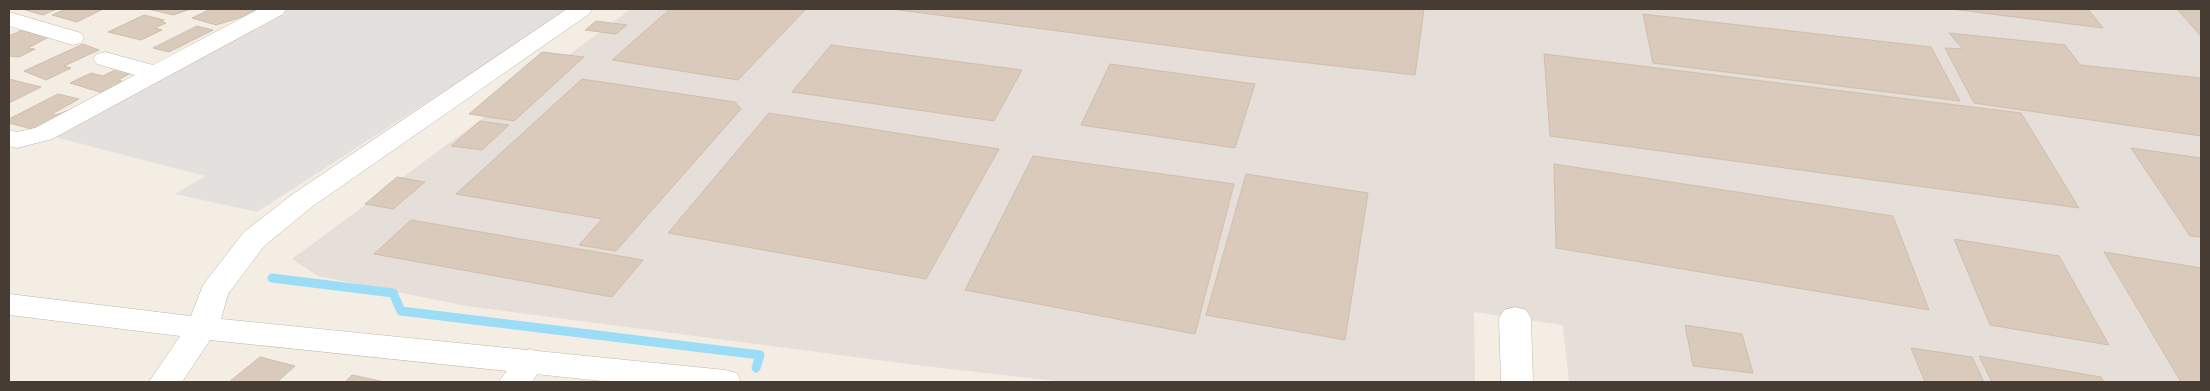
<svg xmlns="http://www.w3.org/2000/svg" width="2210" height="391" font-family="'DejaVu Sans',sans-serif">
  <rect width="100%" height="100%" fill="#f3ede4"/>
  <!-- industrial -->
  <path fill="#e5ded9" d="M631,9H2201V382H1569L1563,325L1474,312L1475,382H1065L916,365L467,306L318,276L292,259Z"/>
  <!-- parking -->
  <path fill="#e4e0dd" d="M284,9H565L494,59L257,212L175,194L205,176L43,134Z"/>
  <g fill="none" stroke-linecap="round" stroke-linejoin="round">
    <!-- stream -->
    <path stroke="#9bdcf6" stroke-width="9" d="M272,278L393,293L401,311L760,355L756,368"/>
  </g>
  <!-- building -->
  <path fill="#d9cabb" stroke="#d1beab" d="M22,9H57L43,15Z
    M66,9H103L77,22L52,15Z
    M148,9H191L173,15Z
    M211,9H257L239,18L216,25L192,18Z
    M670,9H806L738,80L612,60Z
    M892,9H1424L1415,75L1247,56Z
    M1951,9H2088L2103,28Z
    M2177,9H2201V36Z
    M1643,14L1931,47L1960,101L1653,63Z
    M144,15L164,20L160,21L166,23L155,28L162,30L141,40L108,32Z
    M596,21L627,25L616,34L585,30Z
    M197,26L213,30L169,52L153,48Z
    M22,30L49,37L28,48L35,49L19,57L9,56V36Z
    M1949,33L2065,45L2080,65L2201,78V136L1974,103L1945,48L1963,49Z
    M83,44L99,50L64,66L71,68L46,80L24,71Z
    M831,45L1022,70L994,121L792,92Z
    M542,52L584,57L514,121L469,114Z
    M1544,54L2021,113L2079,208L1550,136Z
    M1110,64L1255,84L1235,148L1081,125Z
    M117,69L131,73L118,80L124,82L103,93L70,83L91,73L103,76Z
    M9,79L41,87L9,103Z
    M582,79L735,102L741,109L616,251L579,245L602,219L456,194Z
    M58,94L79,99L52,114L56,115L72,109L43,132L9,123V119Z
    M769,113L999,149L926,279L668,233Z
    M480,121L509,125L482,150L451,146Z
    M2131,148L2201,158V237L2190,236Z
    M1033,156L1234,184L1195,334L965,290Z
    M1554,164L1893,216L1929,310L1556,248Z
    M1246,174L1368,193L1345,340L1206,315Z
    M397,177L425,182L393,209L365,204Z
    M411,220L643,260L612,297L374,254Z
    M1954,239L2059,256L2109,345L1990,325Z
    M2104,252L2201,268V382H2181Z
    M1685,325L1742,334L1753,373L1693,366Z
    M1911,348L1972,357L1984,382H1925Z
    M1979,356L2101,377L2104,382H1992Z
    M260,357L295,366L277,382H229Z
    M352,375L385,382H345Z"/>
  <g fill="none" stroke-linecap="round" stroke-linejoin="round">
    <!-- minor casing -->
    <g stroke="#c3b6a9" stroke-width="1">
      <path id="minor" d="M259,9H286L283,14L52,139L17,148L9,146V130L17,132L35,128L135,75L97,64L93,59L97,54L105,52L153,65Z
        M9,12L81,33L84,38L81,43L73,45L9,26Z
        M530,349L541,353L546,361L532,382H499L519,353Z"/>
    </g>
    <!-- tertiary casing -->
    <g stroke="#c3b6a9" stroke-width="1">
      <path id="tertiary" d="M567,9H592L589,14L313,206L264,246L228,294L221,319L725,370L737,373L741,382H612L210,340L182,382H149L180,336L9,315V294L191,316L203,285L244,232L293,194Z
        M1515,307L1526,310L1531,318L1533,382H1501L1499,318L1504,310Z"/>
    </g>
    <!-- minor -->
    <use href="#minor" fill="#fff" fill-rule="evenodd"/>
    <!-- tertiary -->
    <use href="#tertiary" fill="#fff" fill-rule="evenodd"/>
  </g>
  <!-- border -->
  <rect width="2210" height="391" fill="none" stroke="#463c33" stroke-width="20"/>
</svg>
